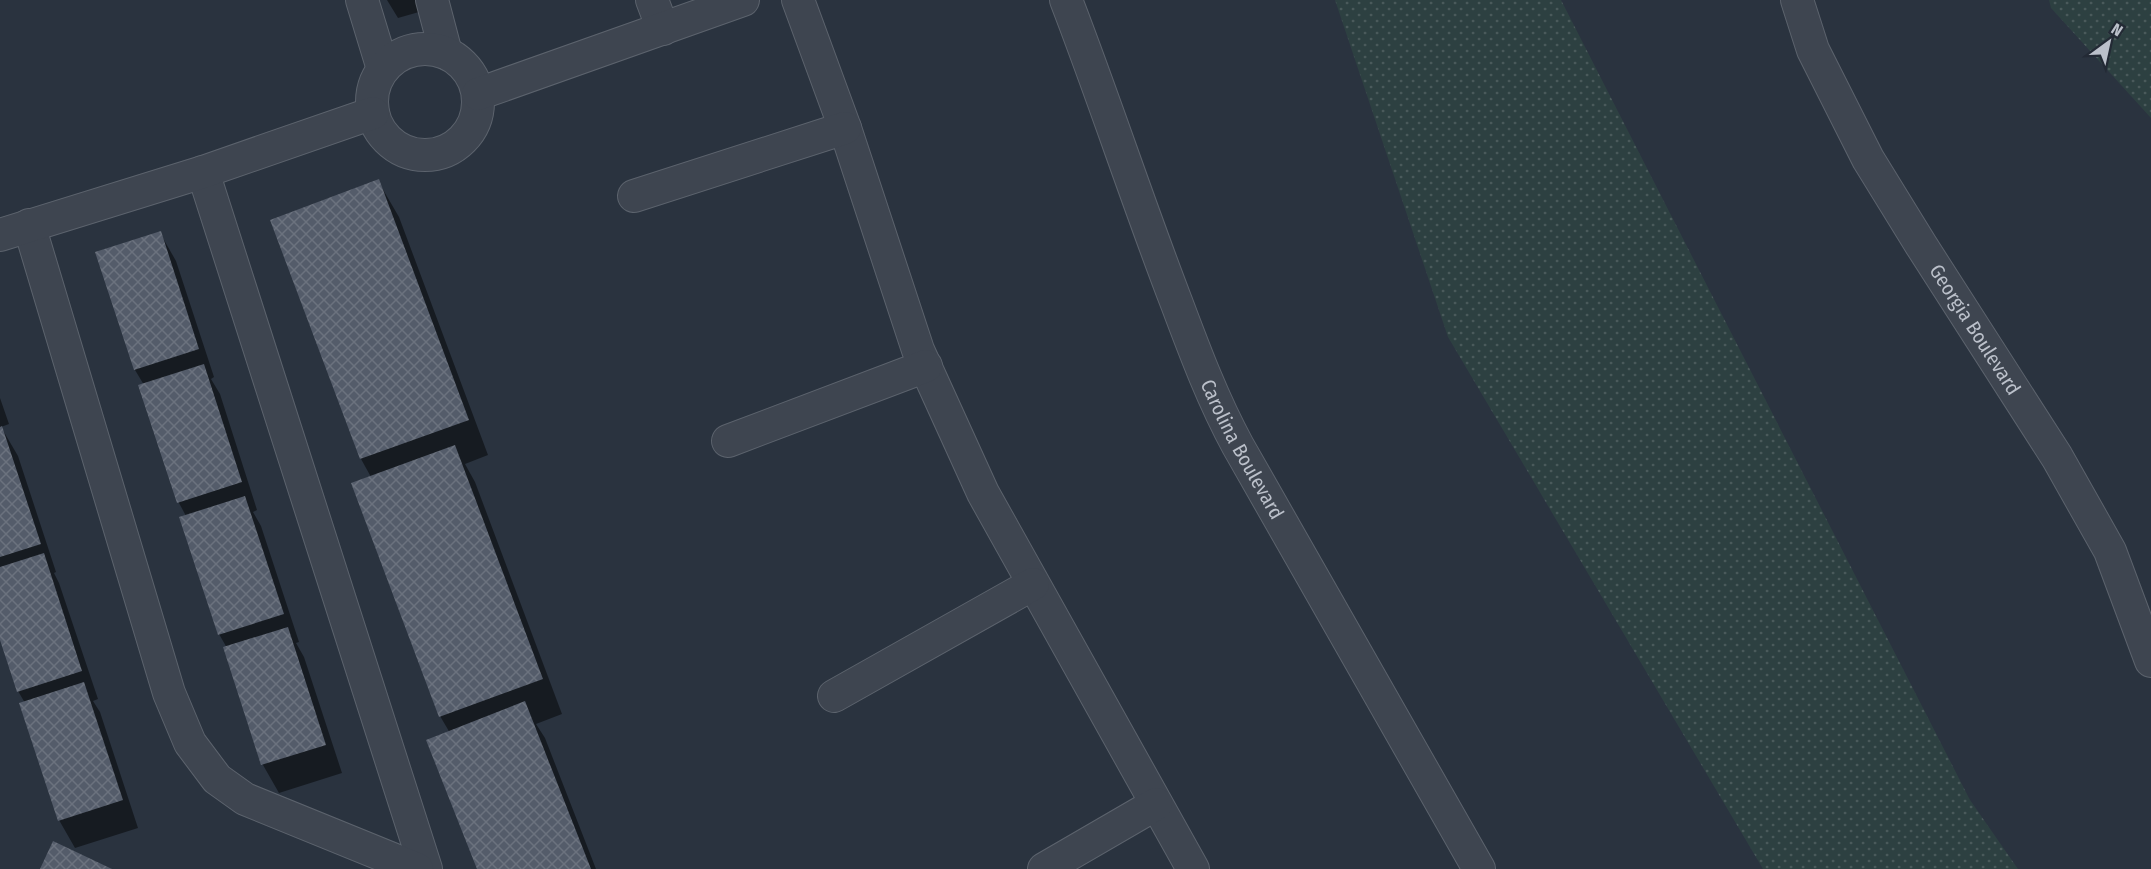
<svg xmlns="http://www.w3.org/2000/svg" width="2151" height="869" font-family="'Fira Sans Condensed',sans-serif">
  <defs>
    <pattern id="grass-dots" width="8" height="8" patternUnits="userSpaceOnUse" patternTransform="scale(1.5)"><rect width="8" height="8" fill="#2d4041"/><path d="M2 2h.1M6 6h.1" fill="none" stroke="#4a5a5b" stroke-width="1.8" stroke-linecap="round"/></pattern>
    <pattern id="building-cross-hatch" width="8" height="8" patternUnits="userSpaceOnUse" patternTransform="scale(1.5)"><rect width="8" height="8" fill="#545c6a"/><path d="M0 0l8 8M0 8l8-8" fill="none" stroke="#6b727e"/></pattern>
  </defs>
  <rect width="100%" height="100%" fill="#2a333f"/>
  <!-- grass -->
  <path fill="url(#grass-dots)" d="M1335,0H1561L1970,800L2018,869H1763L1448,337Z
    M2049,0H2151V118L2051,8Z"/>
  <!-- shadow -->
  <path fill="#0007" d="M387,0H415L419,12L398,18Z
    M378,181L399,217L488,455L465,464L475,482L562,714L536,724L545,738L596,869H478L450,733L440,716L371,477L361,459L272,220Z
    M160,233L176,261L214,377L211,379L220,394L257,510L253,512L261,526L299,642L296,643L304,657L342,773L279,793L263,765L225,648H227L219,634L186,516L179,503L140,386L144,385L135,370Z
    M0,398L9,424L1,427L18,456L56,572L54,573L59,583L98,699L93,701L100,712L138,828L75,848L59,820L25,703L18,691L0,635Z"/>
  <!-- building -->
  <path fill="url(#building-cross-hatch)" d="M379,179L469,420L360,459L270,220Z
    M161,231L199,349L134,370L95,252Z
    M204,364L242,482L177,503L138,385Z
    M2,426L41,544L0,557V427Z
    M455,445L543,679L439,717L351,483Z
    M245,496L284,614L218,635L179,517Z
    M44,553L82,671L17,692L0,640V567Z
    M288,627L326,745L261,765L223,647Z
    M84,682L123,800L58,821L19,703Z
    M525,701L591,869H477L426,740Z
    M53,841L112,869H40Z"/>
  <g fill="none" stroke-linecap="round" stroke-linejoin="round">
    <!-- minor casing -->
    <g stroke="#5c636d" stroke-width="34">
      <g id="minor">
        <path d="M362,0L383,69"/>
        <path d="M432,0L446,53"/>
        <path d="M652,0L663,29"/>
        <path d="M798,0L845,128L918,350L983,493L1193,869"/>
        <path id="s1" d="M1066,0C1105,101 1138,203 1177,304C1195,352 1213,400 1238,446L1479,869"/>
        <path id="s2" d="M1797,0L1813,50L1868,159L1921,245L2057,457L2110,551L2151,661"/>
        <circle cx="425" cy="102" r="53"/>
        <path d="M478,94L743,0"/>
        <path d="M203,172L426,869"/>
        <path d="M634,196L845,128"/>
        <path d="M29,225L169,693L190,743L217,779L245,799L417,869"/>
        <path d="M0,235L203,172L373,113"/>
        <path d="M728,441L926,366"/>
        <path d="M834,696L1033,584"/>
        <path d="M1044,869L1156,804"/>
      </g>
    </g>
    <!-- minor -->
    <use href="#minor" stroke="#3e4550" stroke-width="32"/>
  </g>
  <g text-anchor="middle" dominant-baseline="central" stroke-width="5" stroke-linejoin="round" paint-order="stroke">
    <!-- street labels -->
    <g font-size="20" fill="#bbc0ca" stroke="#232a35">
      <text stroke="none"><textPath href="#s2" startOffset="376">Georgia Boulevard</textPath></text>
      <text stroke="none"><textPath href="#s1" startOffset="483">Carolina Boulevard</textPath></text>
    </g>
  </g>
  <!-- north arrow -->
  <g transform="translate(2109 42) rotate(33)" stroke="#232a35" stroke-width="4.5" paint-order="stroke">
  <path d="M0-4.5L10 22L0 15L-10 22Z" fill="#bbc0ca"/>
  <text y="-9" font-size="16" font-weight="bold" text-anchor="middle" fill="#bbc0ca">N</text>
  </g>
</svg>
